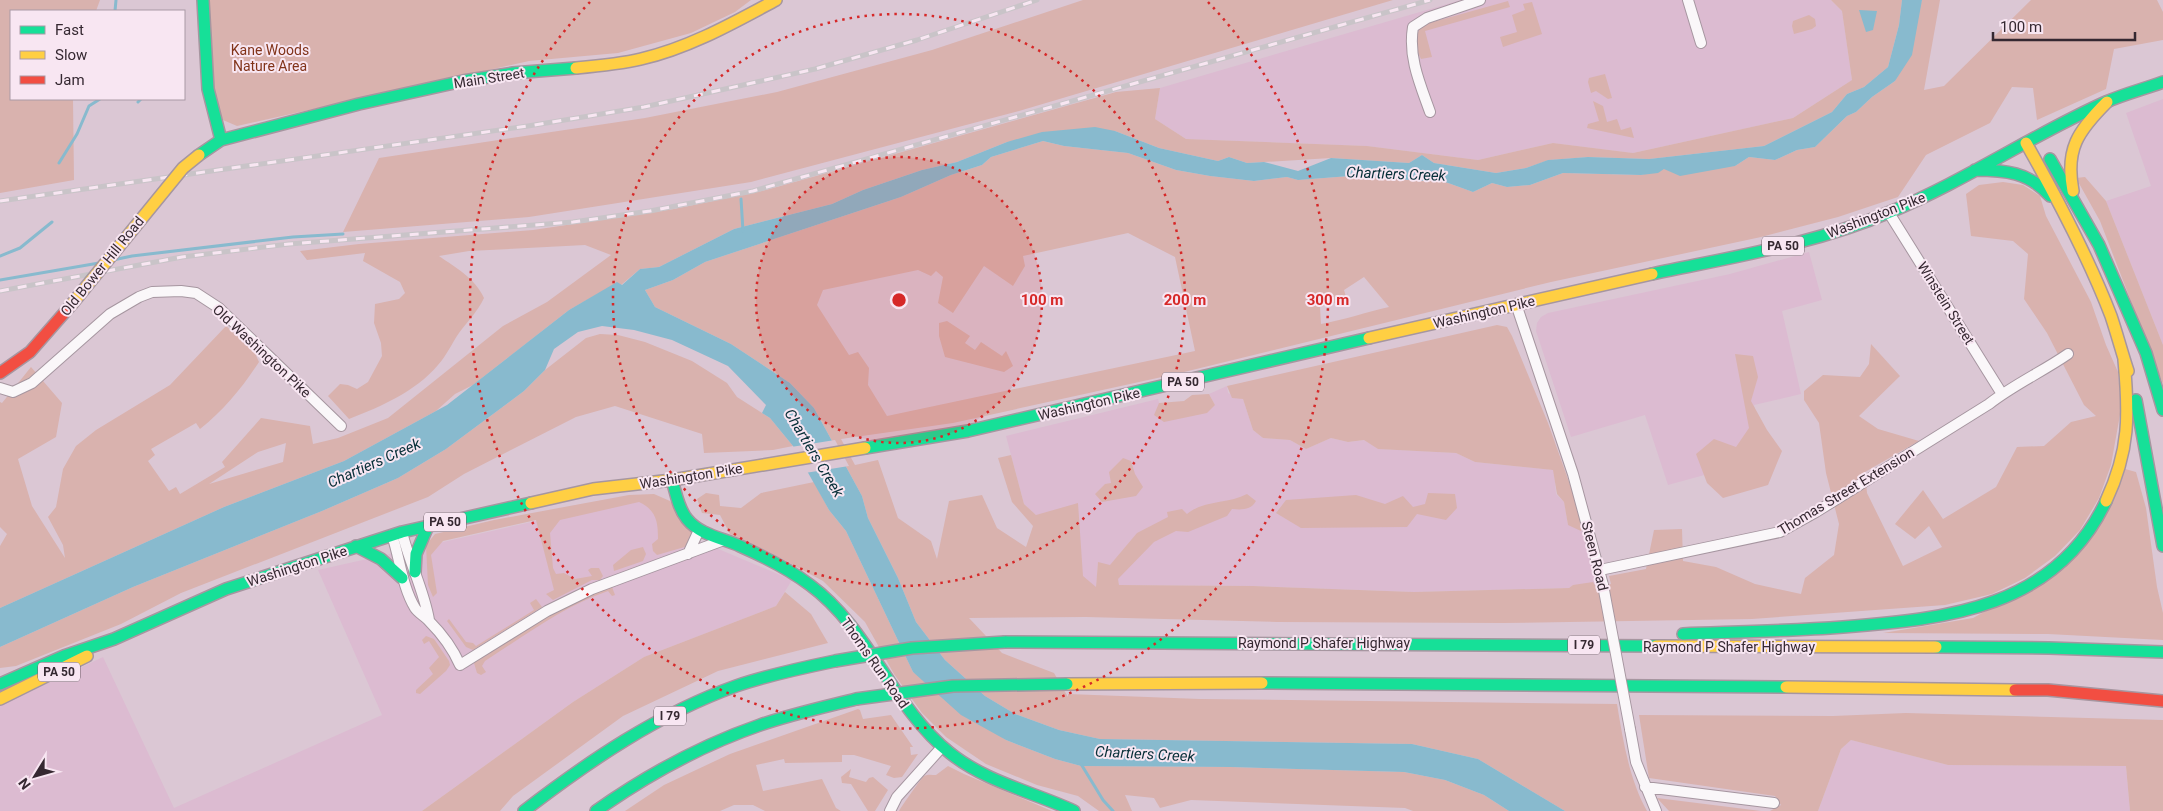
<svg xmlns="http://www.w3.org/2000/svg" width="2163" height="811" font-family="Roboto,sans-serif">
  <rect width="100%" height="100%" fill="#dbc7d4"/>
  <!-- built -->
  <path fill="#dcbbd1" d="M1461,0H1831L1842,11L1852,80L1793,118L1633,153L1553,143L1478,160L1367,146L1186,139L1155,119L1160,88Z
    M2163,99V345L2106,201L2151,186L2126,113Z
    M1809,252L1822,300L1782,311L1801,394L1754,405L1766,458L1668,485L1645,415L1571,437L1536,331L1537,323L1541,317L1548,313L1730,274Z
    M1227,386L1228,393L1243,399L1253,430L1263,438L1290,440L1306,449L1331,438L1348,442L1365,440L1378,449L1456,453L1475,462L1554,470L1556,494L1564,502L1568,525L1584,524L1596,587L1573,585L1569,588L1414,592L1253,586L1119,585L1117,575L1098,562L1096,587L1030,601L1036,515L1024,504L1006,436L1158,399L1164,421L1215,405L1209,394Z
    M652,495L690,537L792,580L776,606L644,657L573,702L422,811H0V706L103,657L174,808L382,715L318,570Z
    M1851,740L1948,765L2126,766L2130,811H1818L1841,749Z"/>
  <!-- green -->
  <path fill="#d9b2ae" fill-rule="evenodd" d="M0,0H100L96,11H11V99H73L74,180L0,193Z
    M210,0H751L735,12L691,33L618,53L529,61L237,126L223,120L215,99L210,45Z
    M1083,0H1393L1019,111L751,182L529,217L343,232L379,158L645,118L777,92L932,50Z
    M1831,0H1902L1899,25L1888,67L1864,87L1847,94L1832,112L1764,146L1649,159L1588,157L1549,160L1526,168L1496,173L1434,163L1422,155L1409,163L1331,158L1247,163L1229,157L1218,161L1159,148L1115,131L1007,142L957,162L922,170L863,190L832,204L734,229L659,267L640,269L621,285L617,283L569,310L473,385L455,394L436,411L344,461L224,507L0,608V546L7,534L0,527V402L2,403L31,367L62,403L56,437L18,459L32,506L65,558L63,545L48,517L56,507L63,469L76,446L96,430L170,385L226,326L254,351L259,362C242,388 224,410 200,429L196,423L151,449L155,455L148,461L169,491L176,487L180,494L225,467L222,462L261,418L310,426L313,444L338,438L388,418L503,326L547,302L611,255L585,245L469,251L439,256C456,268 475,278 484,298C478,311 468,321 459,333C452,343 447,355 438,365C415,392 382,406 349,419L328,396L340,384L348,385L357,389L368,382L382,356L381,343L374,323L375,304L399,299L405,293L400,282L363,261L365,253L307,260L300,251L359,244L533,230L674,209L766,190L1116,92L1160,88L1155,119L1186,139L1367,146L1478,160L1553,143L1633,153L1793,118L1852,80L1842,11ZM286,443L283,462L209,484L258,452Z
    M1922,0H1940L1924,90L1944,86L2031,0H2157L2163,12V40L2114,49L2106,89L2037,120L2033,88L2012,87L1990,123L1926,155L1898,197L1838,217L1761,237L1551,282L1180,373L953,423L841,439L855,465L878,460L898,518L931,541L937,559L949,501L982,495L997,528L1026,547L1033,526L1012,502L998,458L1011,455L1024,504L1036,515L1078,503L1083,576L1096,587L1098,562L1110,565L1137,533L1168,517L1167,512L1182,509L1187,514C1203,500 1229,504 1247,494L1256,501C1251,510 1242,510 1232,509L1227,516L1188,532L1176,531L1154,542L1118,579L1119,585L1253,586L1414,592L1569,588L1573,585L1593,582L1596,587L1611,584L1609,576L1646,569L1654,530L1682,529L1683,561L1716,567L1755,584L1801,594L1805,578L1834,555L1839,524L1826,473L1819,423L1804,400V391L1823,375L1860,377L1869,364L1871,344L1900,376L1859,416L1878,429L1919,441L1865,472L1867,493L1903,566L1942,547L1929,526L1915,539L1895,524L1923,490L1943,519L1996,487L2017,447L2044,446L2071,422L2096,416L2084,405L2047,333L2024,299L2028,254L2013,241L1971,236L1966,194L1979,185L2003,182L2023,185L2040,196L2046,216L2091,302L2106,345L2118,372L2121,409L2111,465L2099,498L2080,530L2055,556L2025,578L1992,594L1945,605L1752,619L1503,623L1277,622L1086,617L969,618L1002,653L1054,673L1068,697V694L1200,699L1617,704C1623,740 1629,779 1647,811H1565L1478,759L1412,744L1100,739L1059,730L1015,714L985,696L945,660L916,622L898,578L868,518L862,496L814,408L790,383L731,344L655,307L645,290L673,280L705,262L901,197L951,175L982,165L991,157L1043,141L1064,146L1128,153L1176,170L1210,176L1254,181L1287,177L1298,180L1350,176L1427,181L1437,179L1473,192L1492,183L1507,187L1530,185L1563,173L1641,175L1664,169L1735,166L1749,157L1775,160L1797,150L1815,147L1847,116L1856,112L1872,97L1895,81ZM1128,233L1175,257L1195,351L887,416L868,385L869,368L858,352L849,355L817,305L823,290L918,270L931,276L936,271L943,277L938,303L953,313L984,266L1013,286L1025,266L1023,256ZM1364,277L1389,307C1366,312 1344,320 1321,324L1320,307L1347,300L1344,290Z
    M1508,1L1510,7L1425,31L1432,57L1421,59C1415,48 1414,36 1422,25Z
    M1532,2L1542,34L1503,47L1500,37L1517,32L1512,15L1525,10L1523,4Z
    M1809,15L1815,19L1816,26L1812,29L1794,34L1792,26L1793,21Z
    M1605,74L1612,98L1608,99L1596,91L1591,93L1588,82L1589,78Z
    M1593,101L1603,106L1607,122L1617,119L1621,130L1631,127L1634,138L1587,128L1588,124L1599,121Z
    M2085,177L2106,201L2163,345V384L2100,221L2076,178Z
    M947,321L970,336L965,343L975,350L981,342L1002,356L1006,351L1013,366L1004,372L945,357L939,336V323Z
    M1497,325L1507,327L1512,336L1548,423L1584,524L1581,531L1568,525L1564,502L1557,494L1553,470L1475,462L1456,453L1378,449L1364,440L1348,442L1331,438L1306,449L1290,440L1263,438L1253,430L1243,399L1232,398L1227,386Z
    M600,334L618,335L645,342L692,361L727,383L737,397L770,418L793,446L773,450L704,453L702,434L615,406L576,417L464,474L428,497L181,593L121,624L16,666L0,668V647L133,587L322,511L398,478L446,449L524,391L545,370L586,338Z
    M1735,354L1753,356L1758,377L1751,401L1767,430L1782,451L1768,485L1723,498L1707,483L1696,454L1714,439L1736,447L1749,428Z
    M1209,394L1215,405L1207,413L1164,422L1154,415L1159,403L1184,401L1192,395Z
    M1123,458L1131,461L1135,474L1143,487L1136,496L1102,502L1095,494L1105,484L1111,483L1109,472Z
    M2125,469L2136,472L2146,508L2157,587L2163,613V640L2048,634L1883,633L1973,618L2065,568Z
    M814,482L829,510L846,531L913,672L1006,740L1055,759L1081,766L1230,767L1404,772L1445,780L1484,795L1509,811H1413L1405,808L1191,800L1160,808L1154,798L1125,795L1132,811H1099L1078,796L1037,785L986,764L946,737L922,713L894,674L865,622L823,581L771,553L730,534L720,515L702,513L697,499L706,493L719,495L720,506L741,508L761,493Z
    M1428,493L1455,494L1457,508L1446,520L1417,514L1407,527L1301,528L1276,513L1286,500L1356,495L1385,504L1403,496L1413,507L1425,504Z
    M654,494L670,501L693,533L688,546L657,555L653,551L652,544L658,539C658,521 656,510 639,502L560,520L550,533L553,568L556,574L564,573L575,579L592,576L588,570L591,568H599L603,576L600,580H592L553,600L546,594L554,590L536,520L443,541L431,555L437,593L433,597L428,585L426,545L435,534L494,520L629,495Z
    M643,547L646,554L643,561L614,571L613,565L631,550Z
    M612,587L615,595L612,596L608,591C564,606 524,636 485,661L482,666L486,672L481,675L477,673L474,663L479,658L570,602Z
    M785,592L811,614L828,643L718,671L623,716L513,796L500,811H422L573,702L644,657L776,606Z
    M536,599L542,607L473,650L466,647L447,621L449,619L466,642L473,643L476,646L534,610L530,603Z
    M426,636L434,639L449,661L450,665L446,671L420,694L416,693V690L433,674L429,668L439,657L429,641L424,644L422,640Z
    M858,709L860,710L863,719L891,715L913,747H910L911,755L918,754L902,777L894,778L886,775L891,766L854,755H842V762L785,763L784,759L756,765L763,791L822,779L836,808L841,811H765L753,805H734L720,811H625L664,785L730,754Z
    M1906,713L2163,720V811H2130L2126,766L1948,765L1851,740L1841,749L1818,811H1770L1781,805L1775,796L1649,778L1639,715L1833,716Z
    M948,766L964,774L1052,811H899C902,806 922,777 924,776C928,774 932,775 936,775Z
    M851,769L849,777L866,782L869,778L873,777L888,790L875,811H868L851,784L842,783L841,777Z
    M1657,798L1761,811H1669Z"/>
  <!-- water -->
  <path fill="#88bace" d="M1902,0H1922L1912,55L1895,81L1872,97L1856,112L1847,116L1815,147L1797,150L1775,160L1749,157L1735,166L1680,176L1664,169L1658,173L1641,175L1563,173L1530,185L1507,187L1492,183L1473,192L1437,179L1427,181L1350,176L1298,180L1287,177L1254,181L1210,176L1176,170L1128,153L1064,146L1043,141L991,157L982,165L951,175L901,197L705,262L673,280L645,290L655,307L731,344L790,383L814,408L862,496L868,518L898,578L916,622L945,660L985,696L1015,714L1059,730L1100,739L1412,744L1478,759L1565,811H1509L1484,795L1445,780L1404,772L1230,767L1081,766L1055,759L1006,740L961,715L913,672L846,531L829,510L793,446L770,418L762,413L766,405L728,366L672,340L634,330L602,326L578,332L554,349L545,370L524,391L446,449L398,478L322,511L133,587L0,647V608L224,507L344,461L447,405L569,310L617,282L622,285L640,269L659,267L734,229L832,204L863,190L922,170L957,162L1007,142L1042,132L1095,127L1115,131L1159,148L1218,161L1229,157L1247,163L1264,162L1298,171L1331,158L1409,163L1422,155L1434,163L1496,173L1526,168L1548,160L1588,157L1649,159L1764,146L1832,112L1847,94L1864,87L1888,67L1899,25Z
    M1859,10L1877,11L1873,30L1866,32Z"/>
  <!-- pier -->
  <path fill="#dbc7d4" d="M835,440L849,466L805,473L791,447Z"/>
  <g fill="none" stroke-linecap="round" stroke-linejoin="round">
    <!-- stream -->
    <path stroke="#88bace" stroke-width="3" d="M115,11L116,0
      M138,102L141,99
      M59,163L77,134L89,106L100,99
      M741,199L743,231
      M0,256L20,248L52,222
      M113,260L132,256L293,237L343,234
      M0,280L99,263
      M1081,764L1103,800L1113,811"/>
    <!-- street casing -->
    <g stroke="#a696a0" stroke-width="12">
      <path id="street" d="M1688,0L1701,43
        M1430,112C1420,84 1408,57 1413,27L1427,18L1480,0
        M1889,213L2002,394
        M1516,304L1573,474L1603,585
        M0,388L13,392L32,383L110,314L139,297L152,292L181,291L196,293L219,308L341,426
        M402,532C409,562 424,590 429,620
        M392,535C400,559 402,586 415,608C418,613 425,616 429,621C441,633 453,649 460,665L547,611L592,589L724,540
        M688,554L699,530
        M1600,570L1780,532L1816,512L1989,404C2013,385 2042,372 2068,354
        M1630,729L1636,762L1656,811
        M1645,787L1774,803
        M890,811L897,797L942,747"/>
    </g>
    <!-- fast casing -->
    <g stroke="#a696a0" stroke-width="14">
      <path id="fast" d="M203,0L208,89L221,140
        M199,155L221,140L359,104L463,81L513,73L576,68
        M2050,159L2099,245L2146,353L2163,410
        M1975,170C2005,170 2029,172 2050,196
        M1652,274C1732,257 1815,244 1890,212C1965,181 2032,135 2106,102C2124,94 2144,89 2163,82
        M2136,400L2163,546
        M865,448L968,431L1369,338
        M672,480C676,493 678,508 687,519C700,535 722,538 740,546C765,557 789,569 810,585C870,629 892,707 950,753C986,782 1033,792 1074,811
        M356,546L381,559L402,578
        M415,572L416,554L428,526
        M1683,634C1736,632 1790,631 1843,627C1947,619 2056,608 2106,501
        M1005,642L1656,646
        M1936,647L2049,648L2163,652
        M1262,683L1786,687
        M0,684L64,656L114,639L226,589L402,532L531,503
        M524,811C589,761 658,714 736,686C768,675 801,668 835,661
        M596,811C647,775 702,745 760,725C792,714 824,707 856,699"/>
    </g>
    <!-- slow casing -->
    <g stroke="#a696a0" stroke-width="14">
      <path id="slow" d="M576,68C598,66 620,64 641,59C689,48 733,23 776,0
        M2026,143C2057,198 2088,256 2111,316C2117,334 2122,353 2128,371
        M2073,191C2065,149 2078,131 2107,102
        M1369,338L1652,274
        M2106,501C2130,450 2129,414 2124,360
        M531,503L593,489L672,480L865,448
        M1656,646L1936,647
        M1067,684L1262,683
        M1786,687L2015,690
        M0,699L87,656"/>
    </g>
    <!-- jam casing -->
    <g stroke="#a696a0" stroke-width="14">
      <path id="jam" d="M0,373L30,352L72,304
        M2015,690H2048L2163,701"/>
    </g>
    <!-- street -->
    <use href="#street" stroke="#faf7f9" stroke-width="10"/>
    <!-- fast -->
    <use href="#fast" stroke="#16e098" stroke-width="11"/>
    <!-- slow -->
    <use href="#slow" stroke="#ffcf43" stroke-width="11"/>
    <!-- jam -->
    <use href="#jam" stroke="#f24e42" stroke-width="11"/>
    <!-- rail casing -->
    <g stroke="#c9c4c8" stroke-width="5">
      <path id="rail" d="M0,201L528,126L644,107L815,69L917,40L1037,0
        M0,291L182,257L289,244L573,222L650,211L753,191L1430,0"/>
    </g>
    <!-- rail -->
    <use href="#rail" stroke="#f8e6f2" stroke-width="3" stroke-dasharray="9" stroke-linecap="butt"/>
    <!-- street-bridge casing -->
    <g stroke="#a696a0" stroke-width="12" stroke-linecap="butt">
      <path id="street-bridge" d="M1603,585L1630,729"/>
    </g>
    <!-- fast-bridge casing -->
    <g stroke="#a696a0" stroke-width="14" stroke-linecap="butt">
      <path id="fast-bridge" d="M835,661L912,648L1005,642
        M856,699L953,686L1067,684"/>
    </g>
    <!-- slow-bridge casing -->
    <g stroke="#a696a0" stroke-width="14" stroke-linecap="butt">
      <path id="slow-bridge" d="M72,304L183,168L199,155"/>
    </g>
    <!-- street-bridge -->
    <use href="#street-bridge" stroke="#faf7f9" stroke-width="10"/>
    <!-- fast-bridge -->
    <use href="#fast-bridge" stroke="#16e098" stroke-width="11"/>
    <!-- slow-bridge -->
    <use href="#slow-bridge" stroke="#ffcf43" stroke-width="11"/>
  </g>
  <!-- distance rings -->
  <circle cx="899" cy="300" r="143" fill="#d62828" fill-opacity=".12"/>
  <g fill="none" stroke="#d62828" stroke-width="2.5" stroke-dasharray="2.5 5">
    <circle cx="899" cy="300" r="143"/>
    <circle cx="899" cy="300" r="286"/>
    <path d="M1208 2A429 429 0 1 1 590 2"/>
  </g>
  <g text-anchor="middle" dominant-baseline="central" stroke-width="4" stroke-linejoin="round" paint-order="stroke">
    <!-- shield labels -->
    <g fill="#f8e6f2" stroke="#70616b" stroke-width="1">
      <rect x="1762" y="236.5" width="42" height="19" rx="4"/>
      <rect x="1162" y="372.5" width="42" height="19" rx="4"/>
      <rect x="424" y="512.5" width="42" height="19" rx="4"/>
      <rect x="1568" y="635.5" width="32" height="19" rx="4"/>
      <rect x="38" y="662.5" width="42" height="19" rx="4"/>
      <rect x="654" y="706.5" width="32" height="19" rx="4"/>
    </g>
    <g font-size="12" font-weight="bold" fill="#352831">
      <text x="1783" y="246">PA 50</text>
      <text x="1183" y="382">PA 50</text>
      <text x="445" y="522">PA 50</text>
      <text x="1584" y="645">I 79</text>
      <text x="59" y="672">PA 50</text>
      <text x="670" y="716">I 79</text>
    </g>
    <!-- park labels -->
    <g font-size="14" fill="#813319" stroke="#f8e6f2">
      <text x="270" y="50">Kane Woods<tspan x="270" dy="16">Nature Area</tspan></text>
    </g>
    <!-- street labels -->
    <g font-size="14" fill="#352831" stroke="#f8e6f2">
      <text transform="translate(489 78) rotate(-9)">Main Street</text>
      <text transform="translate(1876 215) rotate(-21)">Washington Pike</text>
      <text transform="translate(102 266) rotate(-51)">Old Bower Hill Road</text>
      <text transform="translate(1946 303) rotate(58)">Winstein Street</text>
      <text transform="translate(1484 312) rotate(-13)">Washington Pike</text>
      <text transform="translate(262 351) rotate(43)">Old Washington Pike</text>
      <text transform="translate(1089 404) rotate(-13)">Washington Pike</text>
      <text transform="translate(691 476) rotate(-9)">Washington Pike</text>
      <text transform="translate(1846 491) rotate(-31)">Thomas Street Extension</text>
      <text transform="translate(1595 556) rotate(76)">Steen Road</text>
      <text transform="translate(297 566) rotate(-18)">Washington Pike</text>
      <text x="1324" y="643">Raymond P Shafer Highway</text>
      <text x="1729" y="647">Raymond P Shafer Highway</text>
      <text transform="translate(875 663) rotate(55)">Thoms Run Road</text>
    </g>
    <!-- water labels -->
    <g font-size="15" font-style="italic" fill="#072f38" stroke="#f8e6f2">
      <text transform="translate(1396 174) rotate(2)">Chartiers Creek</text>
      <text transform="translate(814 453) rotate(59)">Chartiers Creek</text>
      <text transform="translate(374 463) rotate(-24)">Chartiers Creek</text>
      <text transform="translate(1145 754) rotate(3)">Chartiers Creek</text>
    </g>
  </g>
  <circle cx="899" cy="300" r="8" fill="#d62828" stroke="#f8e6f2" stroke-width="2.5"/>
  <g font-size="15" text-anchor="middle" font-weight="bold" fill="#d62828" stroke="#f8e6f2" stroke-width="4" stroke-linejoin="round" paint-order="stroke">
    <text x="1042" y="305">100 m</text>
    <text x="1185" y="305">200 m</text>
    <text x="1328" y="305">300 m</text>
  </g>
  <!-- legend -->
  <rect x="10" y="10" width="175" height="90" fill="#f8e6f2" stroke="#aa9aa5"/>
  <rect x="20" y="26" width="25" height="8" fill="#16e098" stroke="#aa9aa5"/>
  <text x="55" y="35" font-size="15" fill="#352831">Fast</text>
  <rect x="20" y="51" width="25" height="8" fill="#ffcf43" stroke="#aa9aa5"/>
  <text x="55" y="60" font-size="15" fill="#352831">Slow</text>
  <rect x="20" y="76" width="25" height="8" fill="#f24e42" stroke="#aa9aa5"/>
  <text x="55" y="85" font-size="15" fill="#352831">Jam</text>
  <!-- north arrow -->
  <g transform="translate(35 776) rotate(233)" stroke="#f8e6f2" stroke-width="4" paint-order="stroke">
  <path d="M0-4L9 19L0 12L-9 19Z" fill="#352831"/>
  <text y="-8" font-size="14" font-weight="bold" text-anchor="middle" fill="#352831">N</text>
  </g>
  <!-- scale -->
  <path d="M1993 32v8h142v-8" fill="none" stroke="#352831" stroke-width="2.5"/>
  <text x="2000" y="32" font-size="15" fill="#352831" stroke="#f8e6f2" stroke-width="4" paint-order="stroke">100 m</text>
</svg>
